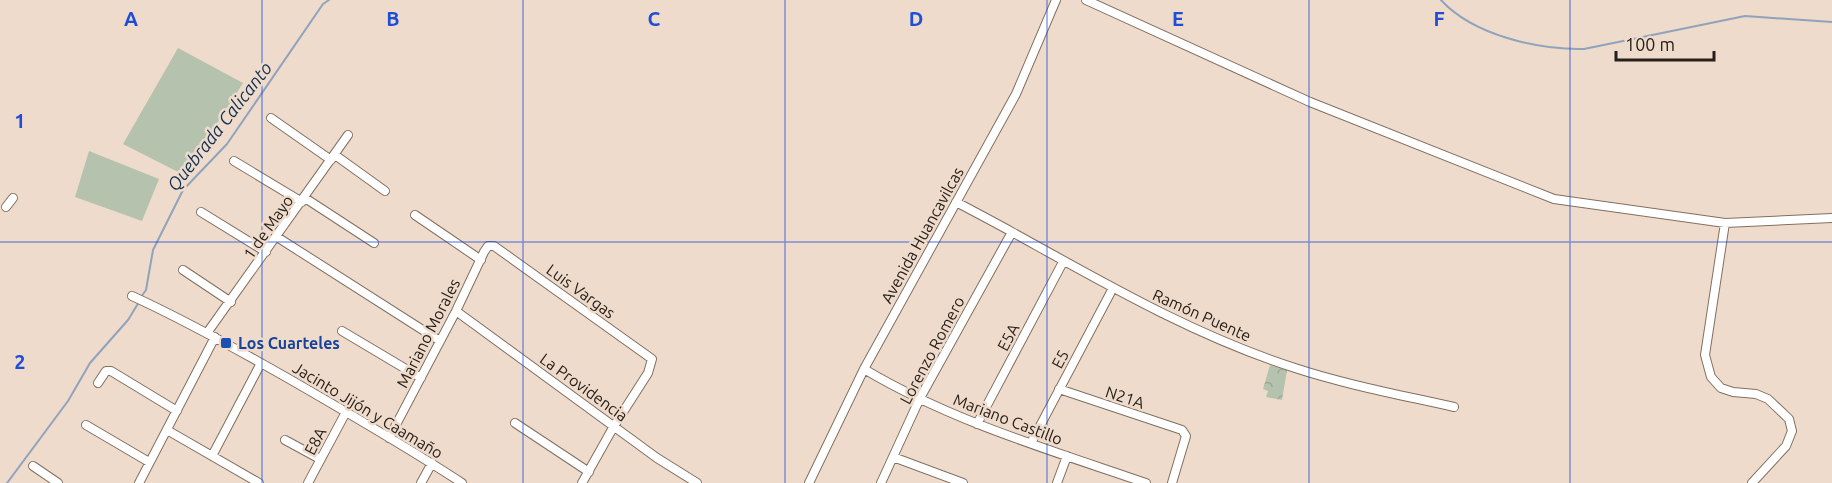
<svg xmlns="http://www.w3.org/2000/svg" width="1832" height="483" font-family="Ubuntu,sans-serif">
  <defs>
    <pattern id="forest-crowns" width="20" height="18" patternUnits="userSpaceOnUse" patternTransform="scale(1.5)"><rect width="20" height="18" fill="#b5c2ae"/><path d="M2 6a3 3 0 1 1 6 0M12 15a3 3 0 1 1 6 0" fill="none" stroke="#9ca695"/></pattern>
  </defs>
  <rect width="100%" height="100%" fill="#efdbcb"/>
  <!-- forest -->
  <path fill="url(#forest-crowns)" d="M1270,365L1287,370L1282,400L1266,397L1268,391L1263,389Z"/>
  <!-- pitch -->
  <path fill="#b5c2ae" d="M178,48L243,83L184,175L123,144Z
    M89,151L159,179L142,221L75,197Z"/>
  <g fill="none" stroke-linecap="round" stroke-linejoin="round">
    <!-- stream -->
    <path stroke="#8fa3bc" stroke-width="2" d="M1441,0C1473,35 1538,50 1584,49L1745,16L1832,22
      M141,297L146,290L153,250L183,190L227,144L323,4L329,0
      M7,483L68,401L90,363L128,320L139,302"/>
    <!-- minor casing -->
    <g stroke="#817061" stroke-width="10">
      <path id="minor" d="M1086,0L1310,102L1554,199L1725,223L1832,218
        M271,118L331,160
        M335,155L385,191
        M234,161L302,202
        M305,198L374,243
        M956,202C975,212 994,222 1012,232C1104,283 1195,336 1295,368C1347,385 1401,395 1454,407
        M6,207L13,198
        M201,212L266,252
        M415,215L481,260
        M1725,223L1705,355L1711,377L1721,388L1733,392L1756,394L1768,399L1789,419L1792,431L1786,446L1752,483
        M277,237L440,341
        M183,270L231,302
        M132,296C189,322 244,353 298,384C353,416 409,448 462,483
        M456,311L657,458L697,483
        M342,331L421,378
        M207,333L348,135
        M864,369C951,421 1050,450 1146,483
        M98,383L106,371H111L177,411
        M1059,389L1182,430L1186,436L1172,483
        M515,423L589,472
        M977,424L1063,262
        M86,425L149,462
        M167,430L259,483
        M389,438L456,311L484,252L488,246H494L652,359L648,373L614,426L582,483
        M285,440L320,459
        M1031,443L1113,288
        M212,456L261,363
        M893,457L963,483
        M33,466L58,483
        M139,483L215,337
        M308,483L346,412
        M421,483L432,463
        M809,483L864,369L1016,94L1056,0
        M881,483L920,398L1012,232
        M1057,483L1067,456"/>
    </g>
    <!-- minor -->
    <use href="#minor" stroke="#fff" stroke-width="8"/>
  </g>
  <!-- grid -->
  <path fill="none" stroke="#1d4ed8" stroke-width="1.5" stroke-opacity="0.55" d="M262,0V483M523,0V483M785,0V483M1047,0V483M1309,0V483M1570,0V483M0,242H1832"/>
  <!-- markers -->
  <rect fill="#1a4fb4" stroke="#efdbcb" stroke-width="2" x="220" y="337" width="12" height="12" rx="3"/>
  <g text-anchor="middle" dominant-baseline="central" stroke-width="5" stroke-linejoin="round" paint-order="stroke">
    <!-- street labels -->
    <g font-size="16" fill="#27201a" stroke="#efdbcb">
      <text transform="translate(268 227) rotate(-55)">1 de Mayo</text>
      <text transform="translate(922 235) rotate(-61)">Avenida Huancavilcas</text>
      <text transform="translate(581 291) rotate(36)">Luis Vargas</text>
      <text transform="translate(1202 315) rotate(24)">Ramón Puente</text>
      <text transform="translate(428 333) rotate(-63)">Mariano Morales</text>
      <text transform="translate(1008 337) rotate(-62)">E5A</text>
      <text transform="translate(932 350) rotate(-62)">Lorenzo Romero</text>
      <text transform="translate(1060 359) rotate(-62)">E5</text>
      <text transform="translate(584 387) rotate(36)">La Providencia</text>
      <text transform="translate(1125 397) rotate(18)">N21A</text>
      <text transform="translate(368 410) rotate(31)">Jacinto Jijón y Caamaño</text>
      <text transform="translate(1008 419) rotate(21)">Mariano Castillo</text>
      <text transform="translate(315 441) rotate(-62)">E8A</text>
    </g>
    <!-- transit labels -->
    <g font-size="16" font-weight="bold" fill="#164399" stroke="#efdbcb" text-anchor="start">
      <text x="238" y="343">Los Cuarteles</text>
    </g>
    <!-- water labels -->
    <g font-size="18" font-style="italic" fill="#102f52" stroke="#efdbcb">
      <text transform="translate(219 126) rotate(-52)">Quebrada Calicanto</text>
    </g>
  </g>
  <g font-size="20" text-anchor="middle" font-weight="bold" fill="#1d4ed8" stroke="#efdbcb" stroke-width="5" stroke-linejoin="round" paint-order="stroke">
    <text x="131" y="26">A</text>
    <text x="393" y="26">B</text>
    <text x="654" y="26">C</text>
    <text x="916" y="26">D</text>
    <text x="1178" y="26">E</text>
    <text x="1439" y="26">F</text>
    <text x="20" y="128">1</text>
    <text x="20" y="369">2</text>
  </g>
  <!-- scale -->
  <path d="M1616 51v9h98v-9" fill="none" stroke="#27201a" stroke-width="3"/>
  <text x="1625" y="51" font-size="18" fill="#27201a" stroke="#efdbcb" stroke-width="4.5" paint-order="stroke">100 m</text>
</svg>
